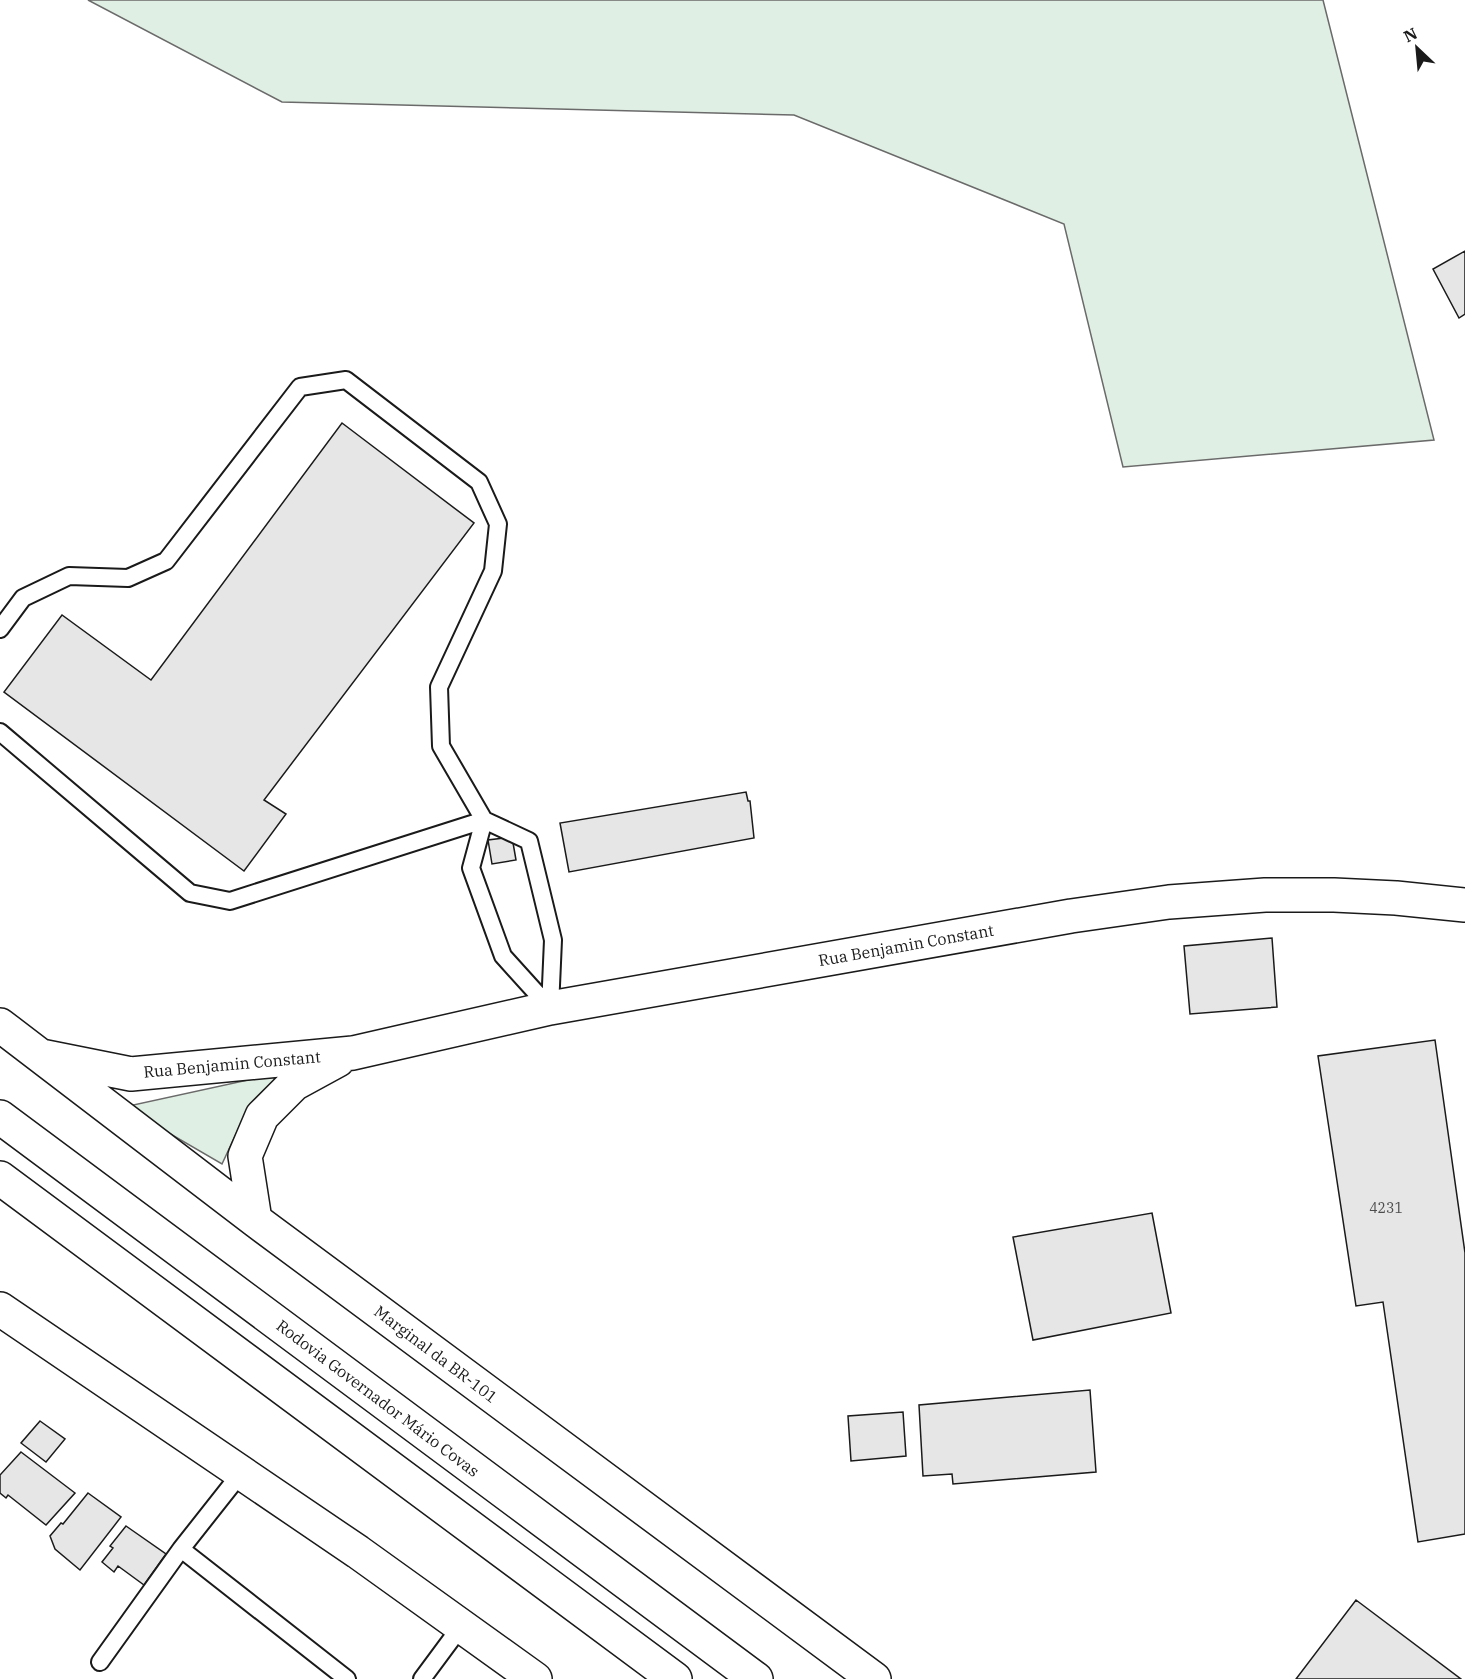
<svg xmlns="http://www.w3.org/2000/svg" width="1465" height="1679" font-family="'IBM Plex Serif',serif">
  <rect width="100%" height="100%" fill="#fff"/>
  <!-- green -->
  <path fill="#e0efe3" stroke="#6a6a6a" stroke-width="1.5" d="M88,0H1323L1434,440L1123,467L1064,224L794,115L282,102Z
    M289,1071L244,1117L222,1164L124,1107Z"/>
  <!-- building -->
  <path fill="#e6e6e6" stroke="#1a1a1a" stroke-width="1.5" d="M1465,251V314L1459,318L1433,269Z
    M342,423L474,523L264,800L286,814L244,871L4,692L62,615L151,680Z
    M746,792L748,801H750L754,838L569,872L560,823Z
    M512,837L516,860L492,864L488,840Z
    M1272,938L1277,1007L1190,1014L1184,946Z
    M1435,1040L1465,1253V1534L1418,1542L1383,1302L1356,1306L1318,1056Z
    M1152,1213L1171,1313L1033,1340L1013,1237Z
    M1090,1390L1096,1472L953,1484L952,1474L923,1476L919,1405Z
    M903,1412L906,1456L851,1461L848,1416Z
    M40,1421L65,1439L46,1462L21,1443Z
    M21,1452L75,1493L46,1525L8,1495L6,1498L0,1493V1475Z
    M88,1493L121,1517L80,1570L55,1549L50,1536L61,1523L63,1524Z
    M126,1526L166,1554L144,1585L118,1566L114,1572L102,1562L113,1548L110,1546Z
    M1356,1600L1461,1679H1296Z"/>
  <g fill="none" stroke-linecap="round" stroke-linejoin="round">
    <!-- lane casing -->
    <g stroke="#1a1a1a" stroke-width="20">
      <path id="lane" d="M0,629L23,598L69,576L128,578L166,561L300,387L346,380L479,482L498,524L493,571L439,687L441,746L484,820L529,841L553,940L550,1008
        M0,732L190,893L230,901L484,820
        M484,820L471,868L503,956L550,1008
        M181,1549L347,1679
        M100,1662L181,1549L241,1473
        M422,1679L462,1625"/>
    </g>
    <!-- secondary casing -->
    <g stroke="#1a1a1a" stroke-width="36">
      <path id="secondary" d="M0,1025L255,1220L874,1679
        M41,1056L131,1074L353,1053L550,1008L1071,916L1169,902L1265,895H1334L1396,898L1465,905
        M255,1220L245,1156L262,1116L294,1084L338,1060
        M0,1309L358,1552L535,1679"/>
    </g>
    <!-- highway casing -->
    <g stroke="#1a1a1a" stroke-width="36">
      <path id="highway" d="M0,1117L756,1679
        M0,1178L675,1679"/>
    </g>
    <!-- lane -->
    <use href="#lane" stroke="#fff" stroke-width="16"/>
    <!-- secondary -->
    <use href="#secondary" stroke="#fff" stroke-width="33"/>
    <!-- highway -->
    <use href="#highway" stroke="#fff" stroke-width="33"/>
  </g>
  <g text-anchor="middle" dominant-baseline="central" stroke-width="4.5" stroke-linejoin="round" paint-order="stroke">
    <!-- number labels -->
    <g font-size="14" fill="#4d4d4d">
      <text x="1386" y="1208">4231</text>
    </g>
    <!-- street labels -->
    <g font-size="16" fill="#1a1a1a" stroke="#fff">
      <text transform="translate(906 945) rotate(-10)">Rua Benjamin Constant</text>
      <text transform="translate(232 1064) rotate(-5)">Rua Benjamin Constant</text>
      <text transform="translate(436 1354) rotate(37)">Marginal da BR-101</text>
      <text transform="translate(378 1398) rotate(37)">Rodovia Governador Mário Covas</text>
    </g>
  </g>
  <!-- north arrow -->
  <g transform="translate(1417 48) rotate(334)" stroke="#ffffff" stroke-width="4.5" paint-order="stroke">
  <path d="M0-4.5L10 22L0 15L-10 22Z" fill="#1a1a1a"/>
  <text y="-9" font-size="16" font-weight="bold" text-anchor="middle" fill="#1a1a1a">N</text>
  </g>
</svg>
